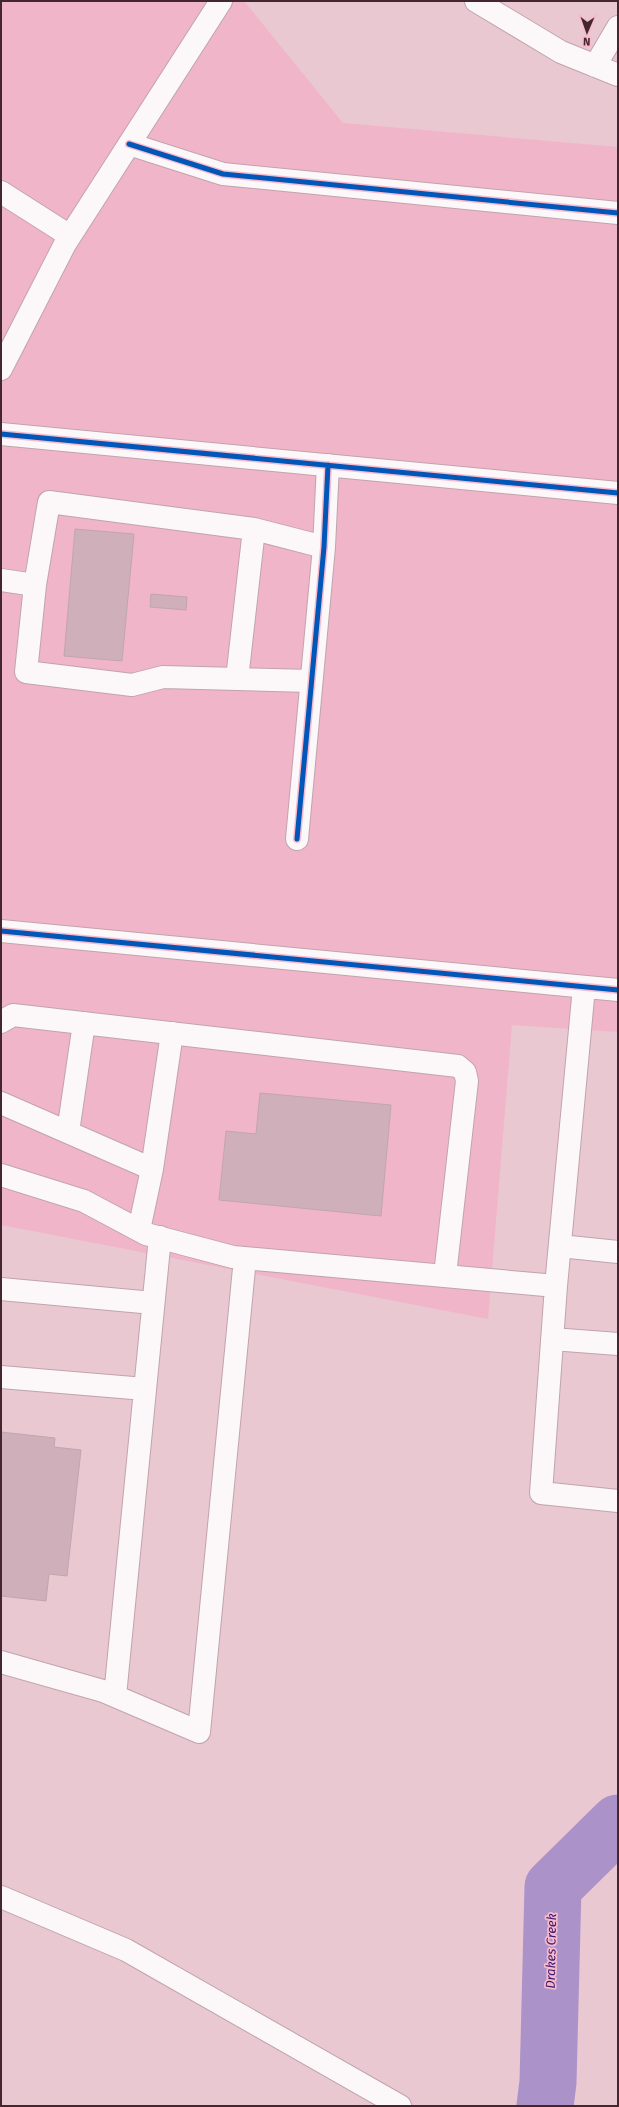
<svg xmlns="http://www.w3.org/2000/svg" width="619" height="2107" font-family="'Fira Sans',sans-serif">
  <rect width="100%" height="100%" fill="#e9c8d2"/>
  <!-- built -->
  <path fill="#f1b5c9" d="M1,1H244L343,123L618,147V1032L512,1025L488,1319L1,1225Z"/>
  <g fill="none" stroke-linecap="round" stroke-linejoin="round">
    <!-- river -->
    <path stroke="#ab92c8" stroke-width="57" d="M545,2106L548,2082L553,1887L618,1823"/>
  </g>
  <!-- building -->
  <path fill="#cfb0ba" stroke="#c1a5af" d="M75,529L134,534L122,661L64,656Z
    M151,594L187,597L186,610L150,607Z
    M260,1093L391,1105L381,1216L219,1200L226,1131L256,1134Z
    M1,1432L55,1438L54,1447L81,1450L67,1576L49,1574L46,1601L1,1596Z"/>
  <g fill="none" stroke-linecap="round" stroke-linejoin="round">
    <!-- minor casing -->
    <g stroke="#c0a4ad" stroke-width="24">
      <path id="minor" d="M476,1L561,52L618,75
        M595,66L618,27
        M129,144L223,174L618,213
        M1,192L70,236
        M1,369L65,244L221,1
        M1,434L618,493
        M1,580L35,585L49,502L254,529L324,547
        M35,585L26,672L132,685L163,677L310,681
        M237,679L254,529
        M297,839L324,547L328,465
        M1,931L618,990
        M1,1022L13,1015L458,1066L465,1072L467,1081L445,1275
        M1,1103L152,1169
        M68,1132L84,1023
        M1,1175L84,1201L146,1234L233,1257L556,1286L584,987
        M139,1230L152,1169L172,1033
        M560,1246L618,1252
        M556,1286L541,1493L618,1501
        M1,1289L153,1303
        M552,1339L618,1344
        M1,1377L145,1389
        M1,1662L103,1691L199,1732L245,1258
        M115,1696L160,1237"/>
    </g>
    <!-- highway casing -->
    <g stroke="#c0a4ad" stroke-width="24">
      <path id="highway" d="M1,1897L126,1950L400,2106"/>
    </g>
    <!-- minor -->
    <use href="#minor" stroke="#fcf7f8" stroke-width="22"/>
    <!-- highway -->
    <use href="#highway" stroke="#fcf7f8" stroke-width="22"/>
    <!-- cycleway casing -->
    <g stroke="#f7bacd" stroke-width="8">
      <path id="cycleway" d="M129,144L223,174L618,213
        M1,434L618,493
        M297,839L324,547L328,465
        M1,931L618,990"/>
    </g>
    <!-- cycleway -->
    <use href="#cycleway" stroke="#0057b8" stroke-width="5"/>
  </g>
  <g text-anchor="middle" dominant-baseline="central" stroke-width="3.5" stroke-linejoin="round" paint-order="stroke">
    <!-- water labels -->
    <g font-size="13" font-style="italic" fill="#3c176d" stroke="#f7bacd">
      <text transform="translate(551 1951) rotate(-89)">Drakes Creek</text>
    </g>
  </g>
  <!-- border -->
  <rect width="619" height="2107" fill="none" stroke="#432630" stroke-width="4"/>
  <!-- north arrow -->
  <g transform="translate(587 32) rotate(182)" stroke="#f7bacd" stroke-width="3" paint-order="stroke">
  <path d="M0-3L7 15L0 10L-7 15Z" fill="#432630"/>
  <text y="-6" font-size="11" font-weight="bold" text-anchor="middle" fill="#432630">N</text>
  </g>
</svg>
